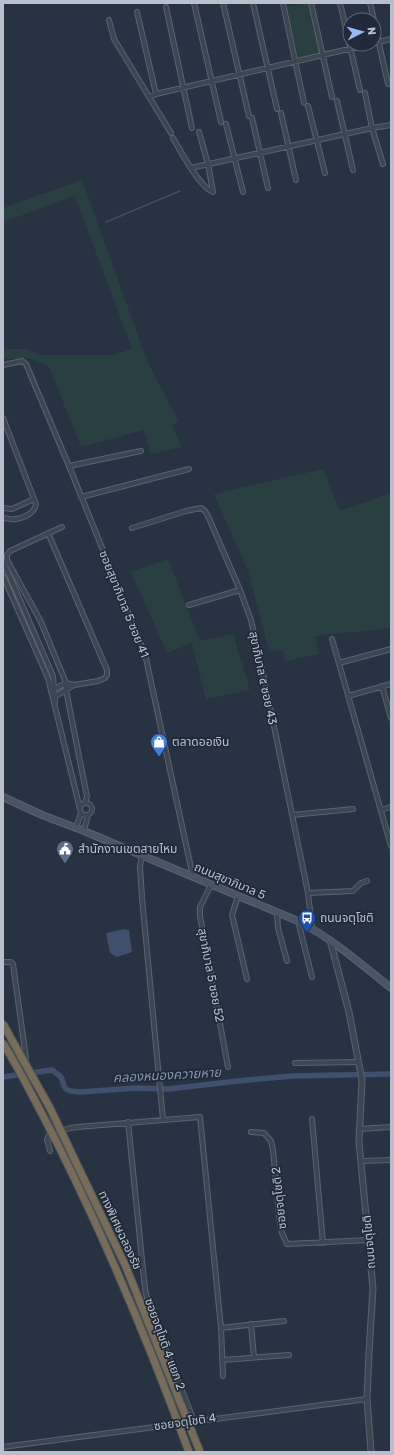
<svg xmlns="http://www.w3.org/2000/svg" width="394" height="1455" font-family="Rubik,'Noto Sans Thai',sans-serif">
  <rect width="100%" height="100%" fill="#273342"/>
  <!-- green -->
  <path fill="#294043" d="M304,3H308L320,53L298,58L287,7Z
    M82,180L146,358L178,421L172,425L182,447L151,454L144,430L81,447L49,367L29,358L3,359V345L4,349H26L41,355H114L132,349L75,196L3,222V208Z
    M323,469L340,511L391,493V628L315,636L319,654L285,661L283,650L269,651L248,571L214,494Z
    M168,559L200,641L233,634L250,690L206,699L192,643L167,653L131,572Z"/>
  <!-- water -->
  <path fill="#3e506b" d="M124,929L129,930L132,952L117,957L110,953L106,933Z"/>
  <g fill="none" stroke-linecap="round" stroke-linejoin="round">
    <!-- stream -->
    <path stroke="#3e506b" stroke-width="1.5" d="M106,222L180,191"/>
    <!-- canal -->
    <path stroke="#3e506b" stroke-width="5.5" d="M3,1077L52,1070L61,1077L65,1088L70,1091L80,1092L136,1088L168,1089L238,1081L292,1076L391,1074"/>
    <!-- minor casing -->
    <g stroke="#5a636f" stroke-width="6">
      <path id="minor" d="M194,3L221,122
        M223,3L249,116
        M253,3L277,109
        M283,3L304,103
        M311,3L332,97
        M340,3L360,90
        M370,3L374,20
        M166,7L192,128
        M137,12L156,94
        M109,20L114,39L171,133
        M374,21L388,84
        M374,43L391,39
        M365,93L372,128L383,164
        M149,97L156,94L370,44
        M337,101L353,170
        M308,106L325,173
        M281,113L296,180
        M252,118L268,188
        M226,124L243,192
        M199,132L208,164L213,192
        M173,138C180,150 200,188 213,192
        M191,168L372,128L391,125
        M3,365L22,361L26,364L69,466L145,654L193,877
        M3,418L36,504C35,512 25,518 16,519C12,520 7,518 3,518
        M69,466L141,451
        M81,497L189,469
        M3,508L12,509L34,499
        M62,527L10,551L7,555V560L41,622L66,683V690L87,797L85,803
        M132,528L186,511L201,508L205,511L208,516L240,590L251,620L266,687L308,893L312,928
        M48,533L107,670V675L105,678L98,681L74,685L66,683L51,691
        M3,561L53,676L55,702
        M3,576L48,678L80,809
        M189,605L240,590
        M332,639L391,846
        M339,663L391,649
        M382,686L391,718
        M348,696L391,684
        M54,697L74,685
        M80 809a6 6 0 1 1 12 0a6 6 0 1 1-12 0Z
        M381,810L391,807
        M292,815L353,809
        M76,828L81,813
        M84,831L88,815
        M142,856L140,866L142,898L163,1120
        M211,885L200,907V916L228,1067
        M308,893L353,891L361,883L367,881
        M238,896L232,915L247,979
        M277,913L278,928L287,961
        M298,921L312,977
        M3,962H11L13,964L26,1058
        M295,1063L358,1062
        M312,1119L323,1243
        M128,1122L145,1289L149,1307L194,1421
        M359,1129L391,1127
        M251,1132L264,1133L271,1141L273,1150L280,1224L282,1233L287,1244L369,1240
        M50,1151L47,1140L49,1135L70,1128L78,1127L200,1117L221,1328L223,1376
        M362,1161L391,1160
        M251,1324L254,1357
        M221,1328L284,1321
        M222,1360L289,1355
        M3,1447L367,1399"/>
    </g>
    <!-- tertiary casing -->
    <g stroke="#5a636f" stroke-width="7">
      <path id="tertiary" d="M330,940L349,1012L362,1080L359,1142L373,1289L369,1352L367,1399L371,1452"/>
    </g>
    <!-- secondary casing -->
    <g stroke="#5a636f" stroke-width="8">
      <path id="secondary" d="M3,797L42,815L84,831L298,921C333,939 361,964 391,988"/>
    </g>
    <!-- minor -->
    <use href="#minor" stroke="#3c4552" stroke-width="4"/>
    <!-- tertiary -->
    <use href="#tertiary" stroke="#3c4552" stroke-width="5"/>
    <!-- secondary -->
    <use href="#secondary" stroke="#4a5465" stroke-width="6"/>
    <!-- motorway-bridge casing -->
    <g stroke="#46505c" stroke-width="9" stroke-linecap="butt">
      <path id="motorway-bridge" d="M3,1024L50,1108L126,1267L200,1452
        M3,1043C22,1074 39,1108 56,1141C107,1242 150,1346 189,1452"/>
    </g>
    <!-- motorway-bridge -->
    <use href="#motorway-bridge" stroke="#786c59" stroke-width="7"/>
  </g>
  <!-- icons -->
  <defs>
    <g id="shop-pin" transform="scale(0.9)"><path d="M0 17L-7.5 6A9.5 9.5 0 1 1 7.5 6Z" fill="#3f7fe0" stroke="#202a38"/><path d="M-5-2.5h2.3a2.7 3.5 0 0 1 5.4 0H5L5.5 6h-11ZM-1.5-2.5h3a1.5 2.3 0 0 0-3 0Z" fill="#fff"/></g>
    <g id="civic-pin" transform="scale(0.9)"><path d="M0 17L-7.5 6A9.5 9.5 0 1 1 7.5 6Z" fill="#5c6f8a" stroke="#202a38"/><path d="M-.6-6.5H3V-4.5H.6V-3L4-1V1h2V6H-6V1h2V-1L-.6-3ZM-1.2 2.5V6h2.4V2.5Z" fill="#fff"/></g>
    <g id="bus-pin" transform="scale(0.9)"><path d="M0 17L-7.5 6A9.5 9.5 0 1 1 7.5 6Z" fill="#1a4fb4" stroke="#202a38"/><path d="M-5-6H5V4H4V6H2V4H-2V6H-4V4H-5ZM-3.5-4V0h7V-4ZM-3.5 1.2v1.5H-2V1.2ZM2 1.2v1.5H3.5V1.2Z" fill="#fff"/></g>
  </defs>
  <g fill-rule="evenodd">
    <use href="#shop-pin" x="159" y="742"/>
    <use href="#civic-pin" x="65" y="849"/>
    <use href="#bus-pin" x="307" y="918"/>
  </g>
  <g text-anchor="middle" dominant-baseline="central" stroke-width="3.5" stroke-linejoin="round" paint-order="stroke">
    <!-- street labels -->
    <g font-size="12" fill="#b9c0cc" stroke="#202a38">
      <text transform="translate(124 604) rotate(68)">ซอยสุขาภิบาล 5 ซอย 41</text>
      <text transform="translate(263 678) rotate(78)">สุขาภิบาล ๕ ซอย 43</text>
      <text transform="translate(230 881) rotate(23)">ถนนสุขาภิบาล 5</text>
      <text transform="translate(211 975) rotate(79)">สุขาภิบาล 5 ซอย 52</text>
      <text transform="translate(279 1198) rotate(-96)">ซอยจตุโชติ 2</text>
      <text transform="translate(120 1230) rotate(65)">ทางพิเศษฉลองรัช</text>
      <text transform="translate(369 1242) rotate(-95)">ถนนจตุโชติ</text>
      <text transform="translate(165 1344) rotate(70)">ซอยจตุโชติ 4 แยก 2</text>
      <text transform="translate(185 1422) rotate(-8)">ซอยจตุโชติ 4</text>
    </g>
    <!-- poi labels -->
    <g font-size="12" fill="#b9c0cc" stroke="#202a38" text-anchor="start">
      <text x="172" y="742">ตลาดออเงิน</text>
      <text x="78" y="849">สำนักงานเขตสายไหม</text>
      <text x="320" y="918">ถนนจตุโชติ</text>
    </g>
    <!-- water labels -->
    <g font-size="13" font-style="italic" fill="#8196b2" stroke="#202a38">
      <text transform="translate(167 1075) rotate(-3)">คลองหนองควายหาย</text>
    </g>
  </g>
  <!-- border -->
  <rect width="394" height="1455" fill="none" stroke="#b9c0cc" stroke-width="8"/>
  <!-- north arrow -->
  <g transform="translate(362 32) rotate(84)"><circle r="19" fill="#202a38" stroke="#5d6673"/>
  <path d="M0-3L7 15L0 10L-7 15Z" fill="#93b9f7"/>
  <text y="-6" font-size="11" font-weight="bold" text-anchor="middle" fill="#b9c0cc">N</text>
  </g>
</svg>
